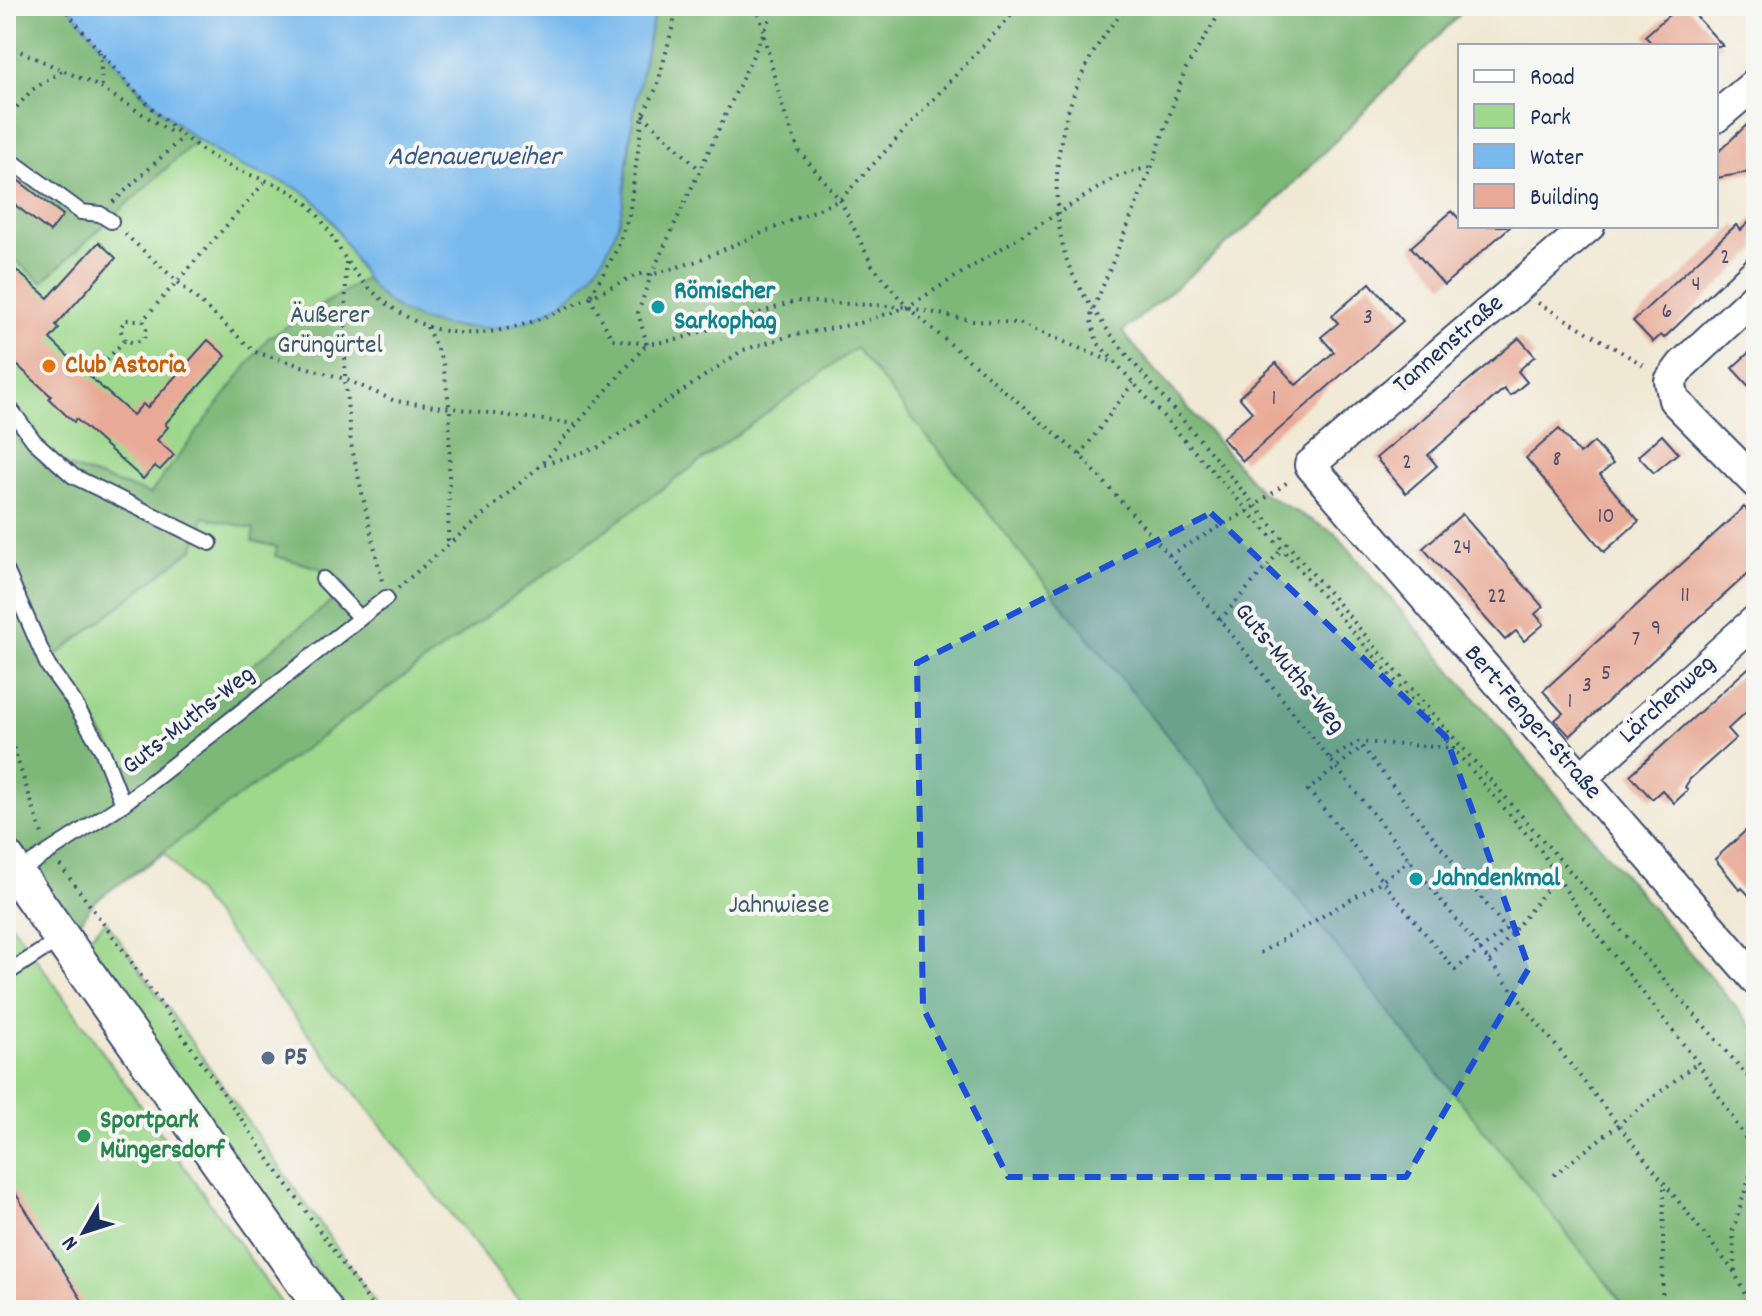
<svg xmlns="http://www.w3.org/2000/svg" width="1762" height="1316" font-family="Dekko,sans-serif">
  <rect width="100%" height="100%" fill="#f6f6f2"/>
  <filter id="ink" filterUnits="userSpaceOnUse"><feTurbulence type="fractalNoise" baseFrequency=".0125" numOctaves="2"/><feDisplacementMap in="SourceGraphic" scale="16" xChannelSelector="R" yChannelSelector="G"/><feConvolveMatrix kernelMatrix="1 2 1 2 8 2 1 2 1" color-interpolation-filters="sRGB"/></filter>
  <filter id="wash" filterUnits="userSpaceOnUse"><feTurbulence type="fractalNoise" baseFrequency=".006" numOctaves="4" result="noise"/><feDisplacementMap in="SourceGraphic" scale="32" xChannelSelector="R" yChannelSelector="G"/><feGaussianBlur stdDeviation="1.8" result="paint"/><feColorMatrix in="noise" values="0 0 0 0 0 0 0 0 0 0 0 0 0 0 0 0 0 1.4 0 .05"/><feComposite in="paint" operator="in"/></filter>
  <g filter="url(#wash)">
    <rect width="100%" height="100%" fill="#f1e8d4"/>
    <!-- green -->
    <path fill="#9ed88c" stroke="#5c8475" stroke-width="2" d="M6,6H1468L1264,213L1122,332L1261,492L1336,534L1756,1031V1310H527L165,853L64,921L6,827Z
      M6,916L38,961L286,1310H6Z
      M106,921L380,1309L386,1307L388,1310H345L83,943Z"/>
    <!-- forest -->
    <path fill="#7eb878" stroke="#4c746b" stroke-width="2" fill-rule="evenodd" d="M6,6H69L141,92L197,140L42,282L15,260L6,269Z
      M656,6H1468L1264,213L1122,332L1261,492L1336,534L1756,1031V1310H1628L856,348L94,902L72,934L6,827V418L51,461L150,494L268,338L366,278C394,310 421,322 464,328L621,212L637,90ZM204,517L254,529L252,541L277,547L275,556L327,570L348,588L125,768L53,658L194,548Z"/>
    <!-- water -->
    <path fill="#79baee" stroke="#4a74a6" stroke-width="2" d="M69,6H656C647,45 638,85 632,125C627,152 627,181 622,209C609,273 554,326 488,328C454,328 418,325 390,304C357,279 347,236 320,206C297,180 258,177 229,160C162,122 116,64 69,6Z"/>
    <g id="blocks">
      <!-- building -->
      <path fill="#e8aa96" d="M1679,6H1687L1723,46H1654L1645,36Z
        M1756,116V171L1716,178V154Z
        M6,171L63,215L50,232L6,198Z
        M1452,211L1460,220V226H1511L1444,285L1411,247Z
        M1756,215V250L1664,338L1661,335L1653,342L1633,321L1736,225L1741,230Z
        M99,242L116,258L56,325L59,329L50,339L90,377L133,415L143,404L147,408L208,340L226,356L165,424L168,427L157,440L174,455L160,470L155,466L143,479L76,419L74,422L66,415L49,399L51,396L6,355V281L16,270L48,298Z
        M1370,283L1403,321L1243,461L1222,438L1252,412L1239,397L1276,363L1296,385L1334,352L1321,337L1338,323L1332,316Z
        M1519,338L1535,356L1518,371L1527,382L1510,396L1504,389L1428,455L1437,466L1406,493L1376,458Z
        M1756,346V394L1732,368Z
        M1559,429L1580,454L1594,442L1613,464L1600,475L1639,521L1604,552L1526,458Z
        M1662,435L1678,453L1654,473L1638,456Z
        M1744,507L1756,520V566L1570,736L1555,720L1563,713L1543,691Z
        M1462,514L1543,607L1535,614L1544,624L1524,641L1516,631L1505,640L1423,548Z
        M1756,661V703L1728,729L1736,738L1690,779L1685,787L1688,790L1674,803L1662,790L1652,799L1630,775Z
        M1756,821V903L1742,888L1740,890L1715,859Z
        M6,1178L88,1310H6Z"/>
    </g>
  </g>
  <g filter="url(#ink)">
    <use href="#blocks" fill-opacity="0" stroke="#3b4b70" stroke-width="2"/>
    <g fill="none" stroke-linecap="round" stroke-linejoin="round">
      <!-- service casing -->
      <g stroke="#3b4b70" stroke-width="18">
        <path id="service" d="M6,157L81,212L100,214L111,221
          M6,403L34,441L73,476L210,543
          M6,570L48,666L72,699L102,750L123,804
          M323,579L360,618
          M18,872L123,804L386,598
          M6,974L60,939"/>
      </g>
      <!-- minor casing -->
      <g stroke="#3b4b70" stroke-width="34">
        <path id="minor" d="M1716,117L1756,83
          M1589,226L1310,465L1756,980
          M1756,296L1682,365L1670,381L1674,400L1756,483
          M1580,779L1756,620"/>
      </g>
      <!-- tertiary casing -->
      <g stroke="#3b4b70" stroke-width="40">
        <path id="tertiary" d="M6,859L324,1310"/>
      </g>
      <!-- path -->
      <path stroke="#3b4b70" stroke-width="4" stroke-dasharray="2 6" stroke-linecap="butt" d="M62,6C108,61 154,121 216,159C243,176 280,181 303,200C328,220 338,254 360,278C449,378 539,321 638,274L651,275L694,262L840,200L1020,6
        M756,6L764,30
        M1128,6C1068,70 1043,165 1064,251C1079,311 1170,403 1211,453C1389,667 1575,875 1756,1086
        M1224,6L1185,70L1152,166L1093,310L1090,318L1097,342L1282,549L1541,851L1580,912L1698,1063L1756,1155
        M764,36L783,109L799,151L840,200L872,265L907,307L1080,455L1169,555L1735,1273L1752,1310
        M6,45L96,85L171,132H177
        M100,52L102,89
        M643,115L700,170
        M6,119L32,90L65,69
        M113,202L183,137
        M125,234L255,352L345,379L395,401L575,424
        M346,262L345,379L351,444L382,581
        M591,295L617,249L629,215L643,115L657,87L678,6
        M590,297L612,339L647,344L676,340L796,301L907,307L973,321L1019,323L1110,361
        M1538,303L1647,367
        M427,327L443,363L450,411L448,544
        M125,340L120,329L125,320H143
        M647,344L638,313L651,275L776,6
        M90,377L125,340L134,343L144,339L146,329L143,320L264,183
        M1080,455L1133,383
        M544,464L600,447L743,350L790,336L860,323L907,307L1116,177L1152,166
        M1169,555L1248,511L1289,481
        M398,588L541,465L647,344
        M1220,620L1281,550
        M6,725L43,837
        M1362,747L1506,929L1455,970L1308,790Z
        M1330,759L1358,742L1455,748
        M6,818L14,829
        M60,865L123,950L375,1310
        M1260,953L1382,881L1410,860
        M1490,961L1555,879
        M1554,1175L1697,1063
        M1735,1271L1733,1230L1756,1156
        M1662,1310L1664,1185"/>
      <!-- service -->
      <use href="#service" stroke="#fff" stroke-width="14"/>
      <!-- minor -->
      <use href="#minor" stroke="#fff" stroke-width="30"/>
      <!-- tertiary -->
      <use href="#tertiary" stroke="#fff" stroke-width="36"/>
    </g>
  </g>
  <!-- marked area -->
  <path fill="#1d4ed8" fill-opacity="0.2" stroke="#1d4ed8" stroke-width="6" stroke-dasharray="16 10" stroke-linejoin="round" d="M1211,513L1446,737L1529,968L1406,1177H1008L923,1008L917,663Z"/>
  <!-- markers -->
  <g fill="#0f9aa8" stroke="#f6f6f2" stroke-width="3">
    <circle cx="658" cy="307" r="8"/>
    <circle cx="1416" cy="879" r="8"/>
  </g>
  <circle fill="#e8710a" stroke="#f6f6f2" stroke-width="3" cx="49" cy="366" r="8"/>
  <circle fill="#5c6f8a" stroke="#f6f6f2" stroke-width="3" cx="268" cy="1058" r="8"/>
  <circle fill="#2e9e5b" stroke="#f6f6f2" stroke-width="3" cx="84" cy="1136" r="8"/>
  <g text-anchor="middle" dominant-baseline="central" stroke-width="8" stroke-linejoin="round" paint-order="stroke">
    <!-- number labels -->
    <g font-size="22" fill="#4e4e6c">
      <text x="1725" y="258">2</text>
      <text x="1696" y="285">4</text>
      <text x="1667" y="312">6</text>
      <text x="1368" y="318">3</text>
      <text x="1274" y="399">1</text>
      <text x="1557" y="460">8</text>
      <text x="1407" y="463">2</text>
      <text x="1606" y="517">10</text>
      <text x="1462" y="548">24</text>
      <text x="1685" y="596">11</text>
      <text x="1497" y="597">22</text>
      <text x="1656" y="629">9</text>
      <text x="1636" y="640">7</text>
      <text x="1606" y="674">5</text>
      <text x="1587" y="686">3</text>
      <text x="1570" y="702">1</text>
    </g>
    <!-- culture labels -->
    <g font-size="26" font-weight="bold" fill="#0d838f" stroke="#f6f6f2" text-anchor="start">
      <text x="674" y="292">Römischer<tspan x="674" dy="30">Sarkophag</tspan></text>
      <text x="1432" y="879">Jahndenkmal</text>
    </g>
    <!-- park labels -->
    <g font-size="26" fill="#3c596a" stroke="#f6f6f2">
      <text x="330" y="316">Äußerer<tspan x="330" dy="30">Grüngürtel</tspan></text>
      <text x="779" y="906">Jahnwiese</text>
    </g>
    <!-- street labels -->
    <g font-size="26" fill="#1b2f5e" stroke="#f6f6f2">
      <text transform="translate(1449 345) rotate(-41)">Tannenstraße</text>
      <text transform="translate(1289 669) rotate(51)">Guts-Muths-Weg</text>
      <text transform="translate(1668 700) rotate(-42)">Lärchenweg</text>
      <text transform="translate(189 721) rotate(-38)">Guts-Muths-Weg</text>
      <text transform="translate(1532 723) rotate(49)">Bert-Fenger-Straße</text>
    </g>
    <!-- food labels -->
    <g font-size="26" font-weight="bold" fill="#c56008" stroke="#f6f6f2" text-anchor="start">
      <text x="65" y="366">Club Astoria</text>
    </g>
    <!-- service labels -->
    <g font-size="26" font-weight="bold" fill="#4e5e75" stroke="#f6f6f2" text-anchor="start">
      <text x="284" y="1058">P5</text>
    </g>
    <!-- leisure labels -->
    <g font-size="26" font-weight="bold" fill="#27864d" stroke="#f6f6f2" text-anchor="start">
      <text x="100" y="1121">Sportpark<tspan x="100" dy="30">Müngersdorf</tspan></text>
    </g>
    <!-- water labels -->
    <g font-size="28" font-style="italic" fill="#375989" stroke="#f6f6f2">
      <text x="474" y="159">Adenauerweiher</text>
    </g>
  </g>
  <!-- margin -->
  <rect width="1762" height="1316" fill="none" stroke="#f6f6f2" stroke-width="32"/>
  <!-- legend -->
  <rect x="1458" y="44" width="260" height="184" fill="#f6f6f2" stroke="#9ea6b7" stroke-width="2"/>
  <rect x="1474" y="70" width="40" height="12" fill="#ffffff" stroke="#9ea6b7" stroke-width="2"/>
  <text x="1530" y="84" font-size="24" fill="#1b2f5e">Road</text>
  <rect x="1474" y="104" width="40" height="24" fill="#9ed88c" stroke="#9ea6b7" stroke-width="2"/>
  <text x="1530" y="124" font-size="24" fill="#1b2f5e">Park</text>
  <rect x="1474" y="144" width="40" height="24" fill="#79baee" stroke="#9ea6b7" stroke-width="2"/>
  <text x="1530" y="164" font-size="24" fill="#1b2f5e">Water</text>
  <rect x="1474" y="184" width="40" height="24" fill="#e8aa96" stroke="#9ea6b7" stroke-width="2"/>
  <text x="1530" y="204" font-size="24" fill="#1b2f5e">Building</text>
  <!-- north arrow -->
  <g transform="translate(84 1232) rotate(231)" stroke="#f6f6f2" stroke-width="6" paint-order="stroke">
  <path d="M0-6L14 30L0 20L-14 30Z" fill="#1b2f5e"/>
  <text y="-12" font-size="22" font-weight="bold" text-anchor="middle" fill="#1b2f5e">N</text>
  </g>
</svg>
